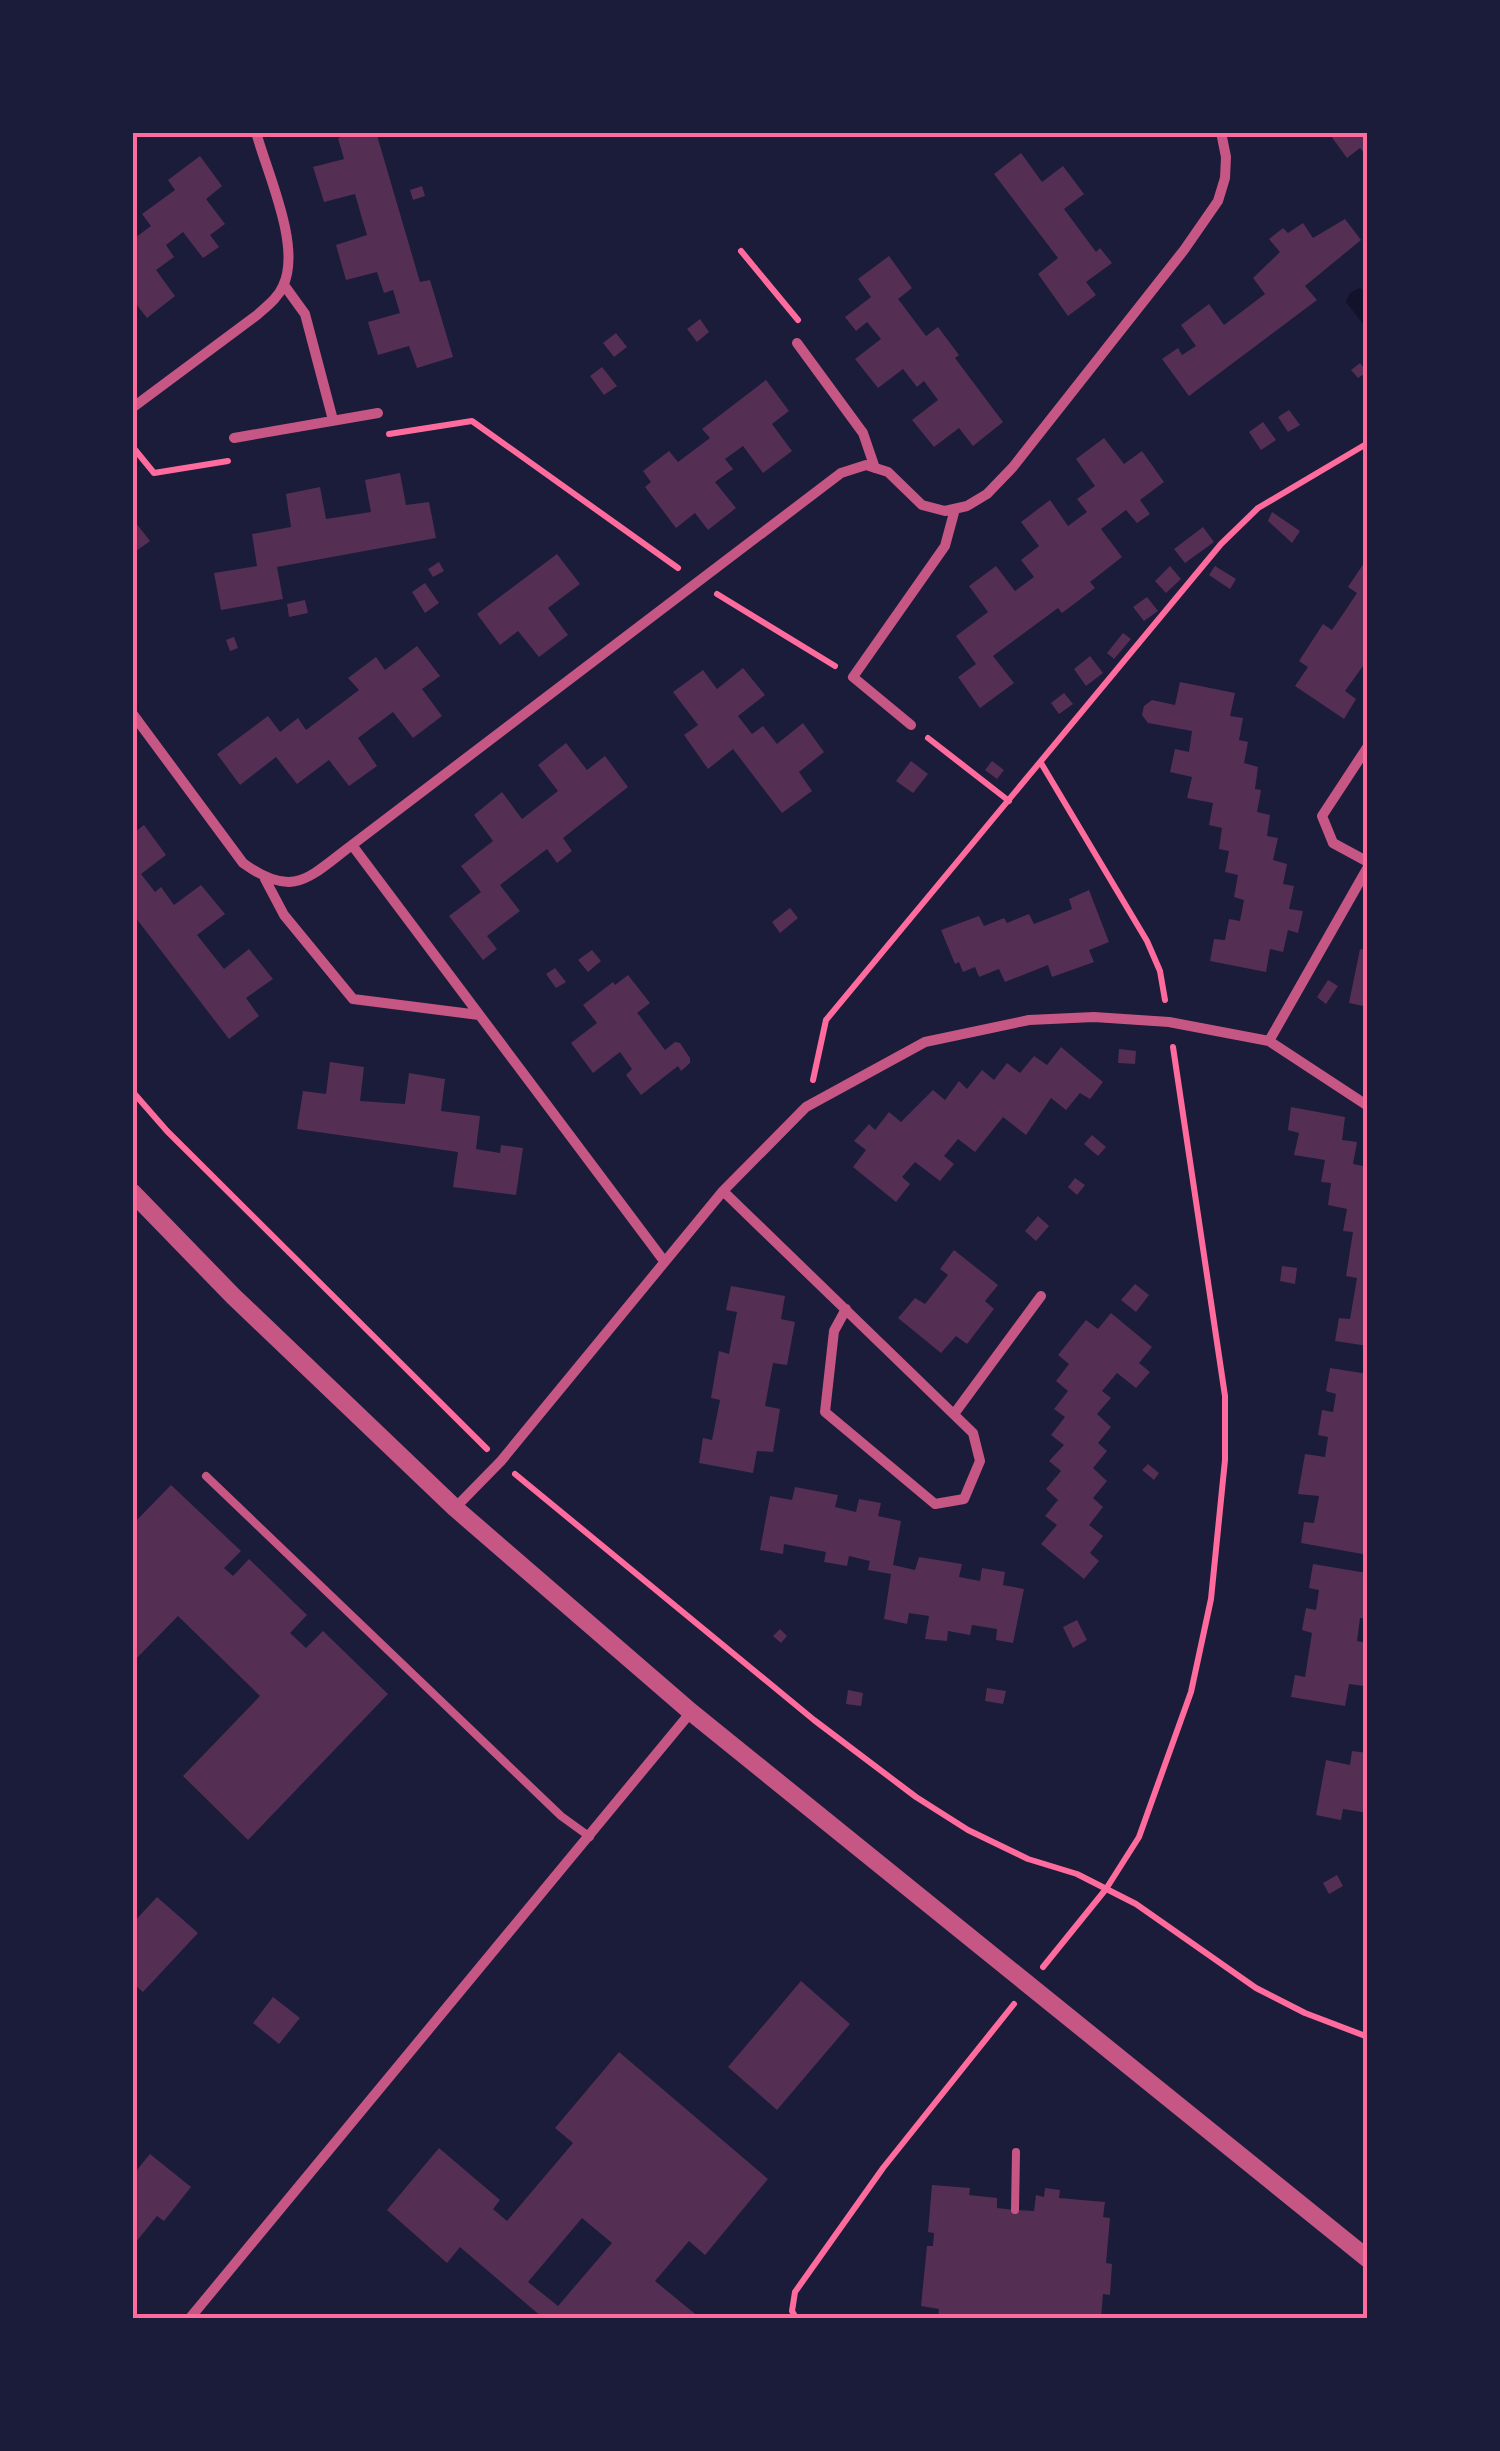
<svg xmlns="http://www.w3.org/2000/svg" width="1500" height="2451" font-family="'DejaVu Sans',sans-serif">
  <rect width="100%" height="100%" fill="#1b1b3a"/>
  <!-- water -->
  <path fill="#12122b" d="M1359,288L1367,293V329L1346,302L1350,293Z"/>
  <!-- building -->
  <path fill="#542f53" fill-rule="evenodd" d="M357,132H376L420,282L430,280L453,357L417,368L409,346L378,355L368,322L400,313L393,290L384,293L377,272L346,280L336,245L367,235L361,215L355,194L324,202L313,167L344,159L338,138Z
    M1328,132H1368V157L1360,148L1347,158Z
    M1021,153L1042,182L1063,166L1084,194L1064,209L1096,252L1100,248L1112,263L1086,282L1096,295L1068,316L1038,274L1058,258L994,174Z
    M200,156L222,186L206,199L225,224L210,235L219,247L203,258L183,232L166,245L174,257L156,270L175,296L147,318L132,299V240L151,226L142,214L175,190L168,180Z
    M422,186L425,196L413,200L410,190Z
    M1345,219L1361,240L1305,286L1317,300L1189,396L1162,359L1178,348L1182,355L1196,346L1181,325L1209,304L1224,325L1265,294L1253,278L1280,252L1269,239L1283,228L1288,233L1303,223L1313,238Z
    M889,256L912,288L898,299L926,336L938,327L959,355L955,358L1003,422L973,446L959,428L934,447L912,420L938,400L924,381L917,387L903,369L878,388L855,359L881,339L867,322L856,331L845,317L871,297L858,279Z
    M700,319L709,332L697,342L687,329Z
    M616,333L627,347L614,357L603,343Z
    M1360,363L1367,372L1358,378L1351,370Z
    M602,367L617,386L604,395L590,376Z
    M766,380L789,411L772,424L792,451L763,473L743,446L725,459L733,469L715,482L736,508L708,530L695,513L676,528L645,487L651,482L643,471L669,451L678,462L710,438L702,429Z
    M1289,410L1300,425L1288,432L1278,417Z
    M1263,422L1276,440L1261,450L1249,432Z
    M1104,438L1124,464L1142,451L1164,482L1140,500L1150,514L1137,523L1126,510L1101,529L1122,557L1090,582L1095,588L1062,613L1058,608L993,656L1014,683L980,708L958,677L976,664L956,636L988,612L969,586L996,566L1015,591L1034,577L1021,560L1039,546L1021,522L1050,500L1068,526L1087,512L1077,499L1095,486L1076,459Z
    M400,473L406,505L429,502L436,538L277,567L283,599L221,610L214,573L257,566L252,534L291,527L286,494L320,487L326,519L371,512L365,480Z
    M1272,512L1300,531L1292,543L1268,521Z
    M132,518L150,541L132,554Z
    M1203,527L1214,542L1185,563L1174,549Z
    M557,554L580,584L548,608L568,635L539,657L518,631L500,645L477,614Z
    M1368,557V659L1345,691L1356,699L1344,719L1295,686L1308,667L1299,661L1323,624L1332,630L1345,611L1357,593L1348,587Z
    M439,562L444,571L433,577L428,569Z
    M1170,566L1181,579L1166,593L1155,581Z
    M1215,566L1236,579L1230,589L1209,575Z
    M425,583L439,603L425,613L412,592Z
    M1147,597L1158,611L1144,621L1133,607Z
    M305,600L308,613L289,617L287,604Z
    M1123,633L1131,639L1114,659L1107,653Z
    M234,637L238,648L230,651L226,640Z
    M417,646L440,676L422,689L442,716L413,738L393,712L358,738L377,766L349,786L329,760L297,784L276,757L240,785L217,754L268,716L280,732L298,718L306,730L359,690L348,678L376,657L385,670Z
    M1090,656L1103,673L1086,686L1074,669Z
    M743,668L765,695L738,716L752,734L763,726L777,744L803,723L824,752L799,772L812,791L782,813L733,749L708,769L684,735L698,725L673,692L703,670L717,689Z
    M1180,682L1235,693L1230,716L1243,718L1239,740L1248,742L1244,763L1258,767L1255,789L1261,790L1257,812L1270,815L1267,836L1278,838L1273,860L1287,864L1283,884L1294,886L1289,909L1303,911L1298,933L1288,930L1283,952L1270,949L1266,972L1210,961L1214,939L1225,940L1229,919L1240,921L1244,900L1234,897L1238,875L1225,872L1229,851L1219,849L1222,828L1209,825L1213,803L1187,798L1192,777L1170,772L1175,749L1189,752L1192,731L1148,723L1142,715L1144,706L1152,700L1175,705Z
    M1064,693L1073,704L1059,714L1051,703Z
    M566,743L587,770L605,756L628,787L563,838L572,851L557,863L547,849L500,885L520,911L487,936L497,949L483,960L449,916L481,892L461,866L493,841L474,815L502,792L522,819L558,791L538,765Z
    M911,761L928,774L913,793L896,781Z
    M992,761L1004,770L997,779L985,770Z
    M144,825L166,855L141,874L155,892L161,887L174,905L201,885L225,914L197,935L224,969L249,949L273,979L246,998L259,1016L229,1039L132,913V834Z
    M1089,890L1109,942L1089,950L1094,962L1052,977L1048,965L1005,982L999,969L979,977L975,967L963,972L959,962L955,964L941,930L979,916L984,926L1004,918L1007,923L1029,914L1034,924L1072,909L1069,899Z
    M790,908L798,918L780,933L772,922Z
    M1360,949L1368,950V1007L1349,1003Z
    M592,950L601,961L588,972L578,960Z
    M555,968L566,982L556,988L546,974Z
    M628,975L650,1003L637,1013L639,1015L665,1050L675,1042L680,1043L690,1058V1063L681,1071L678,1066L641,1095L626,1075L632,1069L620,1052L593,1073L571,1043L597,1023L583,1005L613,982L615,985Z
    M1328,980L1338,986L1326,1004L1317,997Z
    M1061,1047L1103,1082L1090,1099L1080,1093L1066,1110L1051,1098L1026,1135L1003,1117L975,1152L958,1139L944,1156L954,1164L940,1181L915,1162L902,1177L910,1184L896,1202L853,1167L866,1150L854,1141L869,1124L875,1130L889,1112L901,1122L933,1090L945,1100L959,1081L967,1089L982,1070L994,1080L1007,1063L1020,1073L1034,1056L1047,1065Z
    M1119,1049L1136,1051L1135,1064L1118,1063Z
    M330,1062L364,1067L360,1101L405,1104L409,1073L445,1079L441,1111L480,1116L476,1149L500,1153L501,1145L523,1148L516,1195L453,1187L458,1152L297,1129L303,1091L326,1094Z
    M1291,1107L1345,1117L1342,1140L1357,1142L1353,1164L1368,1167V1346L1335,1341L1339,1318L1350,1319L1357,1278L1346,1276L1353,1232L1343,1231L1347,1209L1328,1205L1331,1183L1321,1182L1325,1160L1294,1155L1299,1133L1288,1130Z
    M1092,1135L1106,1147L1098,1156L1084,1144Z
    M1075,1178L1085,1185L1077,1195L1068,1187Z
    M1038,1216L1049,1226L1036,1241L1025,1231Z
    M954,1250L998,1285L985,1301L994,1309L967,1344L956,1336L941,1353L898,1318L915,1298L925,1304L948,1275L940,1269Z
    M1282,1266L1297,1268L1295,1284L1280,1281Z
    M1135,1284L1149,1295L1136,1312L1121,1300Z
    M731,1286L785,1296L781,1319L795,1322L787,1365L773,1363L765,1406L780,1409L773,1452L757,1451L753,1473L699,1463L703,1438L712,1440L720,1400L711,1398L719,1351L729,1354L737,1312L726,1310Z
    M1111,1313L1152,1347L1139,1363L1150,1372L1136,1388L1117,1373L1102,1391L1111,1398L1097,1414L1111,1427L1098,1443L1107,1451L1093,1468L1107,1481L1093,1498L1103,1507L1089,1525L1103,1536L1090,1553L1099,1561L1084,1579L1041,1544L1057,1525L1045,1516L1058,1500L1046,1489L1061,1471L1049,1461L1064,1445L1051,1435L1065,1417L1054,1409L1068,1391L1056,1381L1069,1364L1058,1355L1086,1320L1098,1329Z
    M1330,1368L1368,1374V1555L1301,1543L1304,1522L1314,1523L1319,1496L1298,1494L1305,1454L1325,1457L1328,1437L1318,1435L1322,1410L1333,1412L1336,1394L1326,1391Z
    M1148,1464L1159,1473L1154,1480L1142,1470Z
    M171,1485L241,1551L224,1568L233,1576L249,1559L307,1615L290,1633L306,1648L323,1631L388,1694L248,1840L183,1776L260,1696L178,1616L132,1663V1525Z
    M795,1487L838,1495L835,1507L856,1512L859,1499L881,1503L878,1516L901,1521L893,1565L915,1570L919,1557L962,1564L959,1577L980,1581L982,1568L1005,1572L1003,1585L1024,1589L1013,1643L996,1640L997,1629L972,1625L970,1635L948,1631L947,1641L925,1639L929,1616L909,1613L907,1624L884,1619L891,1574L868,1570L870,1561L849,1556L847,1566L824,1562L826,1552L784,1544L783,1554L760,1550L770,1496L792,1500Z
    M1313,1564L1367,1573L1364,1598H1368V1619L1360,1618L1357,1641L1368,1643L1364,1686L1349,1684L1345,1706L1291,1697L1295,1675L1305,1677L1312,1633L1302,1630L1306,1608L1316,1610L1319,1590L1309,1588Z
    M1077,1620L1087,1640L1073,1648L1063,1627Z
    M780,1629L787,1636L781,1643L773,1636Z
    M987,1688L1006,1691L1003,1704L985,1701Z
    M848,1690L863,1693L861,1706L846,1704Z
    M1352,1751L1368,1753V1813L1343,1809L1341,1820L1316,1815L1326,1760L1350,1765Z
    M1337,1875L1343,1886L1329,1894L1323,1883Z
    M157,1897L198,1933L143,1992L132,1983V1924Z
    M801,1981L850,2024L777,2110L728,2067Z
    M273,1997L300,2018L279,2044L253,2023Z
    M619,2052L768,2179L705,2255L689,2241L655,2281L700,2318H543L460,2247L447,2263L387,2210L439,2148L500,2200L493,2209L507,2221L573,2143L555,2128ZM582,2218L612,2243L558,2306L528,2282Z
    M150,2154L191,2187L164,2221L157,2216L132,2247V2176Z
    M932,2185L970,2188L969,2195L997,2198V2208L1015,2210L1034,2211L1036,2195L1044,2197L1045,2188L1060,2190L1059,2198L1105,2202L1103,2217L1110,2218L1106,2263L1112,2264L1110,2295L1103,2294L1101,2318H938L939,2309L921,2306L927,2246H933L934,2233L928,2232Z"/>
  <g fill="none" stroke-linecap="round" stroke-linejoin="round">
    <!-- path -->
    <path stroke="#ff6b9d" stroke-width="6" d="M741,251L798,320
      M389,434L472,421L678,568
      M132,446L154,473L228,461
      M717,594L835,666
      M928,738L1009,801
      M1041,763L1147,941L1160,971L1165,1000
      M813,1080L826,1020L1221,544L1258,508L1368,443
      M132,1091L167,1131L487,1449
      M515,1474L814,1720L916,1797L968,1830L1028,1859L1077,1874L1136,1904L1256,1988L1305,2013L1368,2037
      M1043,1967L1106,1889L1139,1837L1191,1692L1211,1599L1225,1460V1396L1173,1047
      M796,2318L792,2311L795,2292L883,2168L1014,2004"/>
    <!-- service -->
    <path stroke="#c65784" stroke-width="8" d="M206,1476L561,1816L590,1837
      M1015,2210L1016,2152"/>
    <!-- minor -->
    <path stroke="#c65784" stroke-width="10" d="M284,285L305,314L333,420
      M797,343L863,433L875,468
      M132,408L257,315C267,306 278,298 283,286C302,247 267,173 256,132
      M234,438L378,413
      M132,713L243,863C294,900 309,877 352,845L664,1261
      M911,725L853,677L945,546L955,509
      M1368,746L1322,816L1333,843L1368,862
      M352,845L841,473L866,465L888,472L922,505L945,511L967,506L987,494L1013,467L1184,250L1218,201L1225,178L1226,157L1221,132
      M265,879L284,915L353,999L479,1015
      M1269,1041L1368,867
      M723,1191C806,1272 890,1352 973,1433L980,1461L964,1499L935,1504L825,1412L834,1331L846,1309
      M954,1414L1041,1296
      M455,1508L501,1461L723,1191L806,1107L925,1042L1029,1020L1094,1017L1169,1022L1269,1041L1368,1106
      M190,2318L691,1712"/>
    <!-- tertiary -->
    <path stroke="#c65784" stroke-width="18" d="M132,1192L233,1296L455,1508L691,1712L1368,2259"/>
  </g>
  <!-- border -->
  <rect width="1500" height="2451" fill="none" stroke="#1b1b3a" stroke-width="270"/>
  <rect x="135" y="135" width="1230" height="2181" fill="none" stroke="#ff6b9d" stroke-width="4"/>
</svg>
